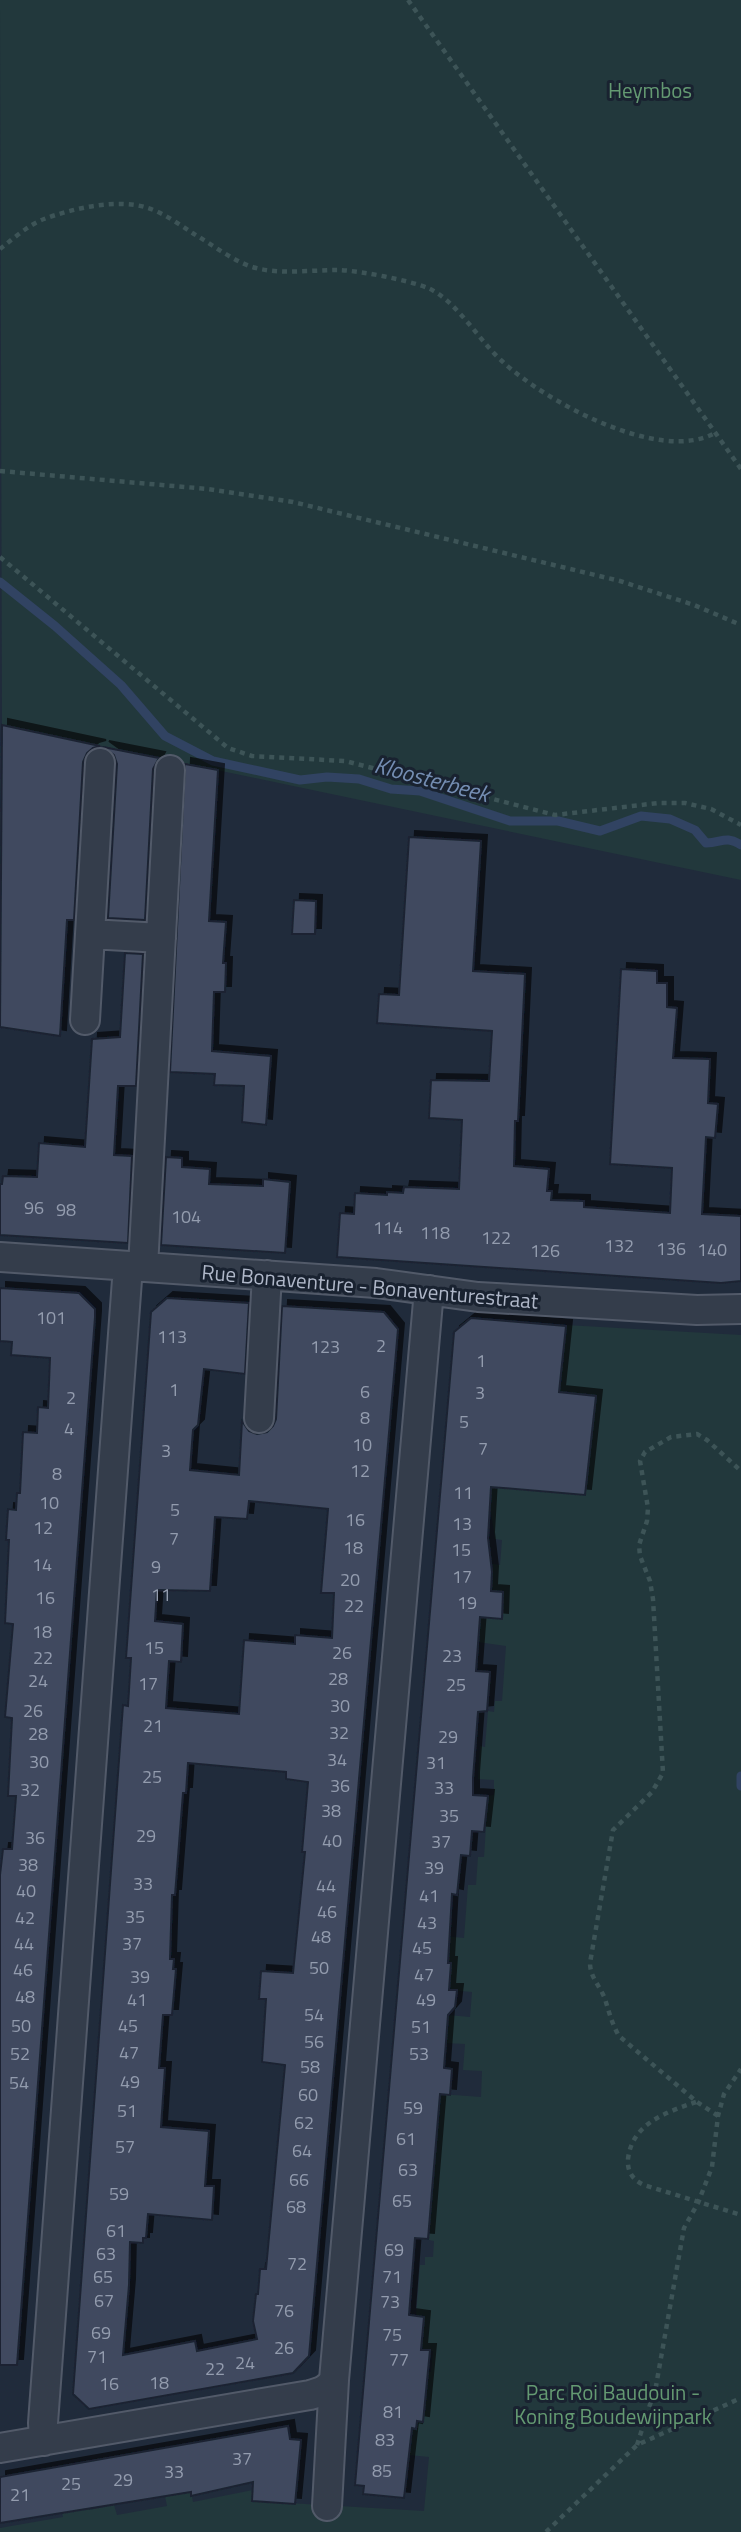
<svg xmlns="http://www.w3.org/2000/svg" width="741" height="2532" font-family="'Titillium Web',sans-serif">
  <defs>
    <filter id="shadow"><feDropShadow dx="6" dy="-6" stdDeviation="0" flood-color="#0009"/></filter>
  </defs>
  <rect width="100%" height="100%" fill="#202b3b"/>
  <!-- green -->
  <path fill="#22383c" d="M0,0H741V880L2,725Z
    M566,1325L741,1335V2532H0V2528L63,2517L62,2511L88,2506L89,2510L114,2505L117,2515L167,2506L165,2496L191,2492L193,2502L253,2490L252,2501L424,2511L429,2457L409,2455L412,2428H416L417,2421H423L427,2386L419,2372H431L433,2351L416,2349L423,2317L416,2316L420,2265H425V2257H433L434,2241L429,2240L430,2223H420L440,2094L481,2097L482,2071L463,2070L465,2044L446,2043L448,2015L470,2017L472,1992L449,1990L451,1963L442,1962L444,1936L464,1938L468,1885H476L478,1857H484L488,1796L494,1795V1780L478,1779L480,1746L485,1747L488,1711L494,1712L495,1701H502L506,1646L478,1642L476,1616L502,1618L503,1592L491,1591L493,1564L500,1565L502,1540L495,1539L487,1486L559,1392Z"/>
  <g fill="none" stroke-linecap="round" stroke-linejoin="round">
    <!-- stream -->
    <path stroke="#314362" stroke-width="9" d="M0,582L55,626L121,685L165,736L213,761L300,780L327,777L359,779L391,789L420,791L510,821H558L600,831L641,816L670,819L695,830L706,843C722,843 725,835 741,845
      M741,1776V1786"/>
  </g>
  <!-- building -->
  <path fill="#3f4a5e" stroke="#1b2432" stroke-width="2" fill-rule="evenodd" filter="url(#shadow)" d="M2,725L100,746L93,748L87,753L83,762L74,920H67L60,1036L0,1027Z
    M103,747L159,758L153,769L145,920L108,918L117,764L114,755Z
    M185,764L218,770L209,921L226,922L223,963H226L225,992H214L212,1051L271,1056L266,1125L242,1122L244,1086L214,1085L215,1074L170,1072Z
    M409,837L481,841L473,971L525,974L518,1121H515L514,1166L549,1169L547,1191H552L551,1200L584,1201V1207L670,1213L672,1168L610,1164L621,969L657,971V983H667V1007L677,1008L673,1058L710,1059L708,1103L718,1104L715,1138L706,1137L702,1214L741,1216V1281L721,1283L337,1257L340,1213L354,1214L355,1193L387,1195V1192L403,1193L404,1187L459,1189L462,1120L429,1118L431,1080L489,1081L492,1031L377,1023L379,994L399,995Z
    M294,900L316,901L315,934H292Z
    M125,953L143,954L136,1086H118L114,1155L132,1156L128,1243L0,1235V1184H2L3,1176L37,1177L39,1143L85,1147L92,1039L120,1037Z
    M166,1157L182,1158V1167L210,1169L209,1184L263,1186V1179L290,1182L285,1253L161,1245Z
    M0,1288L79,1293L95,1309V1317L17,2365H0V1875L3,1849H12L16,1796H8L12,1718L5,1717L13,1624L5,1623L9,1540H6L8,1509L16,1510L17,1493H20L23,1432L37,1433L38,1407L48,1408L50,1358L11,1355L12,1342L0,1341Z
    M167,1298L249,1303L245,1374L204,1369L198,1425L193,1430L190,1470L239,1475L242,1421L249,1431L257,1434L267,1432L273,1426L276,1419L282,1306L384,1312L398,1329L309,2356L293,2373L89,2409L73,2394L123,1705L128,1706L131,1658H126L151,1312ZM249,1501L328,1509L321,1593H334L332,1638L295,1635V1644L244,1640L239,1714L166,1708L169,1661L181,1662L183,1624L155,1621L157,1590L210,1591L215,1517L247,1519ZM188,1763L286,1772V1779L308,1782L302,1852H305L293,1973L261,1971L259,1999H266L262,2062L285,2065L266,2269H260L258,2294H256L253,2321L257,2339L197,2351L195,2341L123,2355L129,2285L130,2242L143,2243V2238H146L148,2214L212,2220L214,2186H205L209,2131L161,2127L165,2068H159L163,2015H172L176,1969H173L174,1959H170L172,1895H175L183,1793H186Z
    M471,1318L566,1326L559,1392L596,1396L585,1495L491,1487L488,1538L492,1572L491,1591L503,1592L502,1619L480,1617L476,1671L490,1672L487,1711L478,1712L473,1778V1795L488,1796L484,1832L472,1831L470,1856L461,1855L457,1895L452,1894L448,1963H451L449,1990H457L455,2007L448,2015L444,2068L452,2069L450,2095L440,2094L428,2239L415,2238L409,2315L424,2317L421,2350H430L423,2422L417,2421L416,2429L412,2428L404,2498L363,2494L364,2486L355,2485L454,1332Z
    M288,2426L290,2439L301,2440L295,2504L252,2501L253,2482L191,2496V2492L0,2523V2477Z"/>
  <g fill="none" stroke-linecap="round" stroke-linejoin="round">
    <!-- minor casing -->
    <g stroke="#525a69" stroke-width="32">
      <path id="minor" d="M90,934L161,938
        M85,1020L100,763
        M0,1257L376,1283L478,1297L697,1310L741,1309
        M143,1267L170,770
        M259,1418L267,1275
        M44,2441L43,2423L128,1266
        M0,2448L310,2395C321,2392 328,2390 334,2380L429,1290
        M327,2506L334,2380"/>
    </g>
    <!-- path -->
    <path stroke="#3d5457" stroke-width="4.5" stroke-dasharray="5 5" stroke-linecap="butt" d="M408,0L741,469
      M0,249C13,239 28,225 44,219C74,208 118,198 148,208C164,213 180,225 194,234C215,246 236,264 260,269C285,274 313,270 339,270C361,271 408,280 428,288C457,301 479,341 503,362C545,401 659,464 715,433
      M0,471L208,489L293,502L620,581L694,605L741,625
      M0,557L228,748L252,756L345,761L555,815L658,803H685L711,809L741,825
      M696,2102C667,2112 632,2123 628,2159C627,2172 633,2180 644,2185L741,2215
      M718,2116L697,2102L619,2036C612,2024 609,2012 605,1999C600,1986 590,1977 590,1963L613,1830L652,1792L663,1773L653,1599L650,1581L640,1556L639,1545L647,1521L648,1508L640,1461L645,1452L671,1437L697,1434L707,1440L741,1471
      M637,2445L656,2386L684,2228L698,2203L712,2167L718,2116L724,2094L741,2069
      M546,2532L637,2445L741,2398"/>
    <!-- minor -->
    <use href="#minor" stroke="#343d4b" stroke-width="28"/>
  </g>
  <g text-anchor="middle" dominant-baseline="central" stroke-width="6" stroke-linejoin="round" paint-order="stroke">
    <!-- number labels -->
    <g font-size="18" fill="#939cae">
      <text x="34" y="1207">96</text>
      <text x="66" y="1209">98</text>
      <text x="186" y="1216">104</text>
      <text x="388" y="1227">114</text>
      <text x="435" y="1232">118</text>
      <text x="496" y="1237">122</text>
      <text x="619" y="1245">132</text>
      <text x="671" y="1248">136</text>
      <text x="712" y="1249">140</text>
      <text x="545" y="1250">126</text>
      <text x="51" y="1317">101</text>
      <text x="172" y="1336">113</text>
      <text x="381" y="1345">2</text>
      <text x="325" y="1346">123</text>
      <text x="481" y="1360">1</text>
      <text x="174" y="1389">1</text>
      <text x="365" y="1391">6</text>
      <text x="480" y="1392">3</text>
      <text x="71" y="1397">2</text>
      <text x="365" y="1417">8</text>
      <text x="464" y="1421">5</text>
      <text x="69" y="1428">4</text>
      <text x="362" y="1444">10</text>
      <text x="483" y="1448">7</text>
      <text x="166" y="1450">3</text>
      <text x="360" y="1470">12</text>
      <text x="57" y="1473">8</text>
      <text x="463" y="1492">11</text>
      <text x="49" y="1502">10</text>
      <text x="175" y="1509">5</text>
      <text x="355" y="1519">16</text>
      <text x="462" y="1523">13</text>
      <text x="43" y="1527">12</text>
      <text x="174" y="1538">7</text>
      <text x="353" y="1547">18</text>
      <text x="461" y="1549">15</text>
      <text x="42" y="1564">14</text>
      <text x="156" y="1566">9</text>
      <text x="462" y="1576">17</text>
      <text x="350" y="1579">20</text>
      <text x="161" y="1594">11</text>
      <text x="45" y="1597">16</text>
      <text x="467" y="1602">19</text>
      <text x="354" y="1605">22</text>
      <text x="42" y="1631">18</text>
      <text x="154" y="1647">15</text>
      <text x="342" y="1652">26</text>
      <text x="452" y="1655">23</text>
      <text x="43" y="1657">22</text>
      <text x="338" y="1678">28</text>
      <text x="38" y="1680">24</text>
      <text x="148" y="1683">17</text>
      <text x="456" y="1684">25</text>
      <text x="340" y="1705">30</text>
      <text x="33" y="1710">26</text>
      <text x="153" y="1725">21</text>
      <text x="339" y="1732">32</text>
      <text x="38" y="1733">28</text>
      <text x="448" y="1736">29</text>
      <text x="337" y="1759">34</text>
      <text x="39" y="1761">30</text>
      <text x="436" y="1762">31</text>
      <text x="152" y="1776">25</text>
      <text x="340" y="1785">36</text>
      <text x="444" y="1787">33</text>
      <text x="30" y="1789">32</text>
      <text x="331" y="1810">38</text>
      <text x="449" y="1815">35</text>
      <text x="146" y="1835">29</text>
      <text x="35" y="1837">36</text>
      <text x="332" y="1840">40</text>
      <text x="441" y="1841">37</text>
      <text x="28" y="1864">38</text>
      <text x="434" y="1867">39</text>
      <text x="143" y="1883">33</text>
      <text x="326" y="1885">44</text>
      <text x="26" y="1890">40</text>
      <text x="429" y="1895">41</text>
      <text x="327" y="1911">46</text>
      <text x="135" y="1916">35</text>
      <text x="25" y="1917">42</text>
      <text x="427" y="1922">43</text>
      <text x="321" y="1936">48</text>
      <text x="24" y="1943">44</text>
      <text x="132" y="1943">37</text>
      <text x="422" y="1947">45</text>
      <text x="319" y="1967">50</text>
      <text x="23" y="1969">46</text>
      <text x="424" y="1974">47</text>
      <text x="140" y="1976">39</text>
      <text x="25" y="1996">48</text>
      <text x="137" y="1999">41</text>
      <text x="426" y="1999">49</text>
      <text x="314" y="2014">54</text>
      <text x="21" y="2025">50</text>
      <text x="128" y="2025">45</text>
      <text x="421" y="2026">51</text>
      <text x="314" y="2041">56</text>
      <text x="129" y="2052">47</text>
      <text x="20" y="2053">52</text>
      <text x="419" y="2053">53</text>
      <text x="310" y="2066">58</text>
      <text x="130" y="2081">49</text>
      <text x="19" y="2082">54</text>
      <text x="308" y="2094">60</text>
      <text x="413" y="2107">59</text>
      <text x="127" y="2110">51</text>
      <text x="304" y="2122">62</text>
      <text x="406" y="2138">61</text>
      <text x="125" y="2146">57</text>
      <text x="302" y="2150">64</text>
      <text x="408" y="2169">63</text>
      <text x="299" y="2179">66</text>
      <text x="119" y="2193">59</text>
      <text x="402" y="2200">65</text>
      <text x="296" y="2206">68</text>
      <text x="116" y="2230">61</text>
      <text x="394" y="2249">69</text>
      <text x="106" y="2253">63</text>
      <text x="297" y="2263">72</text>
      <text x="103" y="2276">65</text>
      <text x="392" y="2276">71</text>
      <text x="104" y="2300">67</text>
      <text x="390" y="2301">73</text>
      <text x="284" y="2310">76</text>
      <text x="101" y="2332">69</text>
      <text x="392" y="2334">75</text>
      <text x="284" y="2347">26</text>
      <text x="97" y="2356">71</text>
      <text x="399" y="2359">77</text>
      <text x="245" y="2362">24</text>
      <text x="215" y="2368">22</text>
      <text x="159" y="2382">18</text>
      <text x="109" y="2383">16</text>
      <text x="393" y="2411">81</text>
      <text x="385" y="2439">83</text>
      <text x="242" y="2458">37</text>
      <text x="382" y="2470">85</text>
      <text x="174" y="2471">33</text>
      <text x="123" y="2479">29</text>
      <text x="71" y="2483">25</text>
      <text x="20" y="2494">21</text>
    </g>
    <!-- park labels -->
    <g font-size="21" fill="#649a72" stroke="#192230">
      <text x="650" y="90">Heymbos</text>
      <text x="613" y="2392">Parc Roi Baudouin -<tspan x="613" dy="24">Koning Boudewijnpark</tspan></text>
    </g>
    <!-- street labels -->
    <g font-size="21" fill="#afb7c8" stroke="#192230">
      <text transform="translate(370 1286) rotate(5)">Rue Bonaventure - Bonaventurestraat</text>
    </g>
    <!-- water labels -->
    <g font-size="23" font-style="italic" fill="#748db2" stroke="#192230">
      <text transform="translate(432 779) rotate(15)">Kloosterbeek</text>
    </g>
  </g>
</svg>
